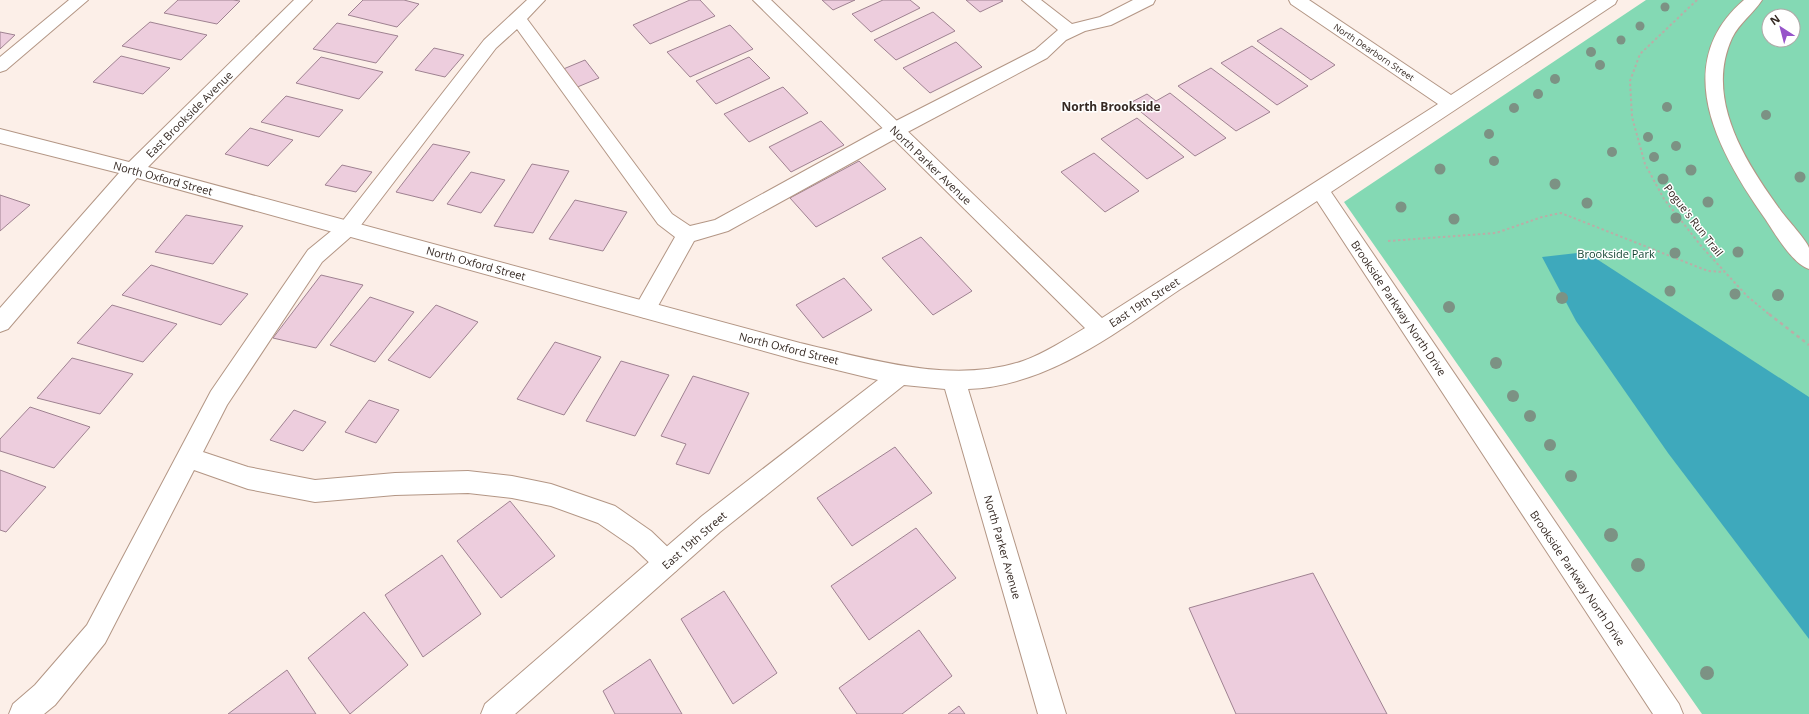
<svg xmlns="http://www.w3.org/2000/svg" width="1809" height="714" font-family="'Open Sans',sans-serif">
  <rect width="100%" height="100%" fill="#fcefe8"/>
  <!-- green -->
  <path fill="#84d9b4" fill-rule="evenodd" d="M1646,0H1809V714H1702L1344,202ZM1769,16H1793V40H1769Z"/>
  <!-- water -->
  <path fill="#3ea9bc" d="M1586,252L1809,397V639L1668,453L1576,321L1542,257Z"/>
  <!-- building -->
  <path fill="#edcddd" stroke="#9f8291" d="M178,0H233L240,1L217,24L164,13Z
    M363,0H404L419,4L397,27L348,15Z
    M690,0H700L715,16L650,44L633,25Z
    M822,0H855L833,10Z
    M883,0H910L920,8L871,32L852,14Z
    M966,0H1001L1003,1L980,12Z
    M933,12L955,31L896,60L874,40Z
    M150,22L207,35L181,60L122,46Z
    M337,23L398,36L376,63L313,49Z
    M730,25L753,49L690,77L667,52Z
    M1281,28L1335,65L1311,80L1257,41Z
    M0,32L15,35L0,49Z
    M956,42L982,67L930,93L903,68Z
    M1252,46L1308,86L1277,105L1221,63Z
    M434,48L464,55L445,77L415,70Z
    M121,56L170,68L143,94L93,82Z
    M321,57L383,72L359,99L296,83Z
    M749,57L770,78L716,104L696,81Z
    M585,60L599,78L575,88L561,70Z
    M1211,68L1270,112L1236,131L1178,86Z
    M783,87L808,113L749,142L724,114Z
    M1170,93L1226,138L1195,156L1130,103L1147,94L1156,101Z
    M286,96L343,110L319,137L261,122Z
    M1137,118L1184,157L1147,179L1101,139Z
    M821,121L844,145L791,172L769,147Z
    M250,128L293,140L268,166L225,154Z
    M433,144L470,152L433,201L396,192Z
    M1094,153L1139,191L1105,212L1061,172Z
    M859,161L886,189L816,227L790,198Z
    M532,164L569,171L533,233L494,226Z
    M342,165L372,172L356,192L325,185Z
    M471,172L505,180L481,213L447,204Z
    M0,195L30,205L0,231Z
    M575,200L627,212L603,251L549,239Z
    M186,215L243,226L213,264L155,252Z
    M921,237L972,291L933,315L882,258Z
    M151,265L248,294L221,325L122,295Z
    M321,275L363,285L316,348L273,338Z
    M844,278L872,310L823,338L796,305Z
    M370,297L414,312L375,362L330,345Z
    M112,305L177,324L143,362L77,343Z
    M436,305L478,322L430,378L388,360Z
    M555,342L601,357L564,415L517,399Z
    M72,358L133,374L100,414L37,398Z
    M621,361L669,375L635,436L586,421Z
    M693,376L749,393L709,474L676,464L686,444L661,436Z
    M369,400L399,410L376,443L345,432Z
    M30,407L90,427L54,468L0,451V439Z
    M294,410L326,422L303,451L270,440Z
    M895,447L932,493L852,546L817,498Z
    M0,470L46,487L6,532L0,530Z
    M510,501L555,556L501,598L457,541Z
    M916,528L956,578L869,640L831,586Z
    M442,555L481,614L423,657L385,595Z
    M1313,573L1387,714H1236L1189,608Z
    M724,591L777,673L733,704L681,619Z
    M364,612L408,665L350,714L308,658Z
    M919,630L952,676L902,714H857L839,688Z
    M650,659L682,714H615L603,691Z
    M287,670L316,714H228Z
    M959,706L965,714H948Z"/>
  <g fill="none" stroke-linecap="round" stroke-linejoin="round">
    <!-- service casing -->
    <g stroke="#b39685" stroke-width="2">
      <path id="service" d="M69,0H88L6,70L0,72V57Z
        M527,0H545L527,19L672,214L690,226L715,220L888,125L1035,50L1058,30L1022,0H1041L1072,24L1100,17L1133,0H1155L1153,4L1111,25L1085,31L1066,40L1047,58L902,135L728,231L694,241L653,315L645,318L637,315L634,309L675,237L658,224L517,29L496,48L355,233L322,262L227,405L203,452L248,467L315,480L395,473L468,471L512,476L551,484L615,506L651,531L676,555L680,563L676,571L667,575L658,571L633,547L598,523L551,506L512,498L468,493L395,495L315,502L248,489L194,470L105,643L55,705L44,714H9L13,704L35,685L87,625L211,391L308,250L341,223L484,40Z
        M1744,0H1762C1753,14 1740,22 1732,38C1704,99 1746,163 1781,211C1786,218 1808,242 1809,248C1809,254 1809,263 1809,269C1793,264 1775,234 1766,220C1720,155 1668,65 1744,0Z"/>
    </g>
    <!-- minor casing -->
    <g stroke="#b39685" stroke-width="2">
      <path id="minor" d="M294,0H312L148,167L800,343C869,359 953,385 1023,361C1045,353 1065,340 1085,328L753,0H771L1102,318L1438,104L1291,4L1289,0H1309L1451,95L1597,0H1617L1615,4L1331,192L1679,704L1683,714H1653L1317,201C1271,231 1225,261 1179,290C1115,333 1048,386 968,389L1066,714H1038L945,389L904,385L720,532L515,714H481L485,704L702,516L878,380L800,361L137,178L8,329L0,332V308L119,173L0,143V129L129,162Z"/>
    </g>
    <!-- path-far1 -->
    <path stroke="#baaea7" stroke-width="2" stroke-dasharray="2.5 2.5" stroke-linecap="butt" d="M1697,0L1640,54L1630,81L1632,117L1645,164L1664,199L1702,247L1747,296L1770,315
      M1388,241L1496,233L1542,217L1561,213L1708,271L1724,272"/>
    <!-- path -->
    <path stroke="#baaea7" stroke-width="2.5" stroke-dasharray="3.5 3.5" stroke-linecap="butt" d="M1769,314L1809,345"/>
    <!-- service -->
    <use href="#service" fill="#fff" fill-rule="evenodd"/>
    <!-- minor -->
    <use href="#minor" fill="#fff" fill-rule="evenodd"/>
  </g>
  <!-- trees -->
  <g fill="#7c9284">
    <circle cx="1665" cy="7" r="4.5"/>
    <circle cx="1640" cy="26" r="4.5"/>
    <circle cx="1621" cy="40" r="4.5"/>
    <circle cx="1591" cy="52" r="5"/>
    <circle cx="1600" cy="65" r="5"/>
    <circle cx="1555" cy="79" r="5"/>
    <circle cx="1538" cy="94" r="5"/>
    <circle cx="1667" cy="107" r="5"/>
    <circle cx="1514" cy="108" r="5"/>
    <circle cx="1766" cy="115" r="5"/>
    <circle cx="1489" cy="134" r="5"/>
    <circle cx="1648" cy="137" r="5"/>
    <circle cx="1676" cy="146" r="5"/>
    <circle cx="1612" cy="152" r="5"/>
    <circle cx="1654" cy="157" r="5"/>
    <circle cx="1494" cy="161" r="5"/>
    <circle cx="1440" cy="169" r="5.5"/>
    <circle cx="1691" cy="170" r="5.5"/>
    <circle cx="1800" cy="177" r="5.5"/>
    <circle cx="1663" cy="179" r="5.5"/>
    <circle cx="1555" cy="184" r="5.5"/>
    <circle cx="1708" cy="202" r="5.5"/>
    <circle cx="1587" cy="203" r="5.5"/>
    <circle cx="1401" cy="207" r="5.5"/>
    <circle cx="1676" cy="218" r="5.5"/>
    <circle cx="1454" cy="219" r="5.5"/>
    <circle cx="1738" cy="252" r="5.5"/>
    <circle cx="1675" cy="253" r="5.5"/>
    <circle cx="1670" cy="291" r="5.5"/>
    <circle cx="1735" cy="294" r="5.5"/>
    <circle cx="1778" cy="295" r="6"/>
    <circle cx="1562" cy="298" r="6"/>
    <circle cx="1449" cy="307" r="6"/>
    <circle cx="1496" cy="363" r="6"/>
    <circle cx="1513" cy="396" r="6"/>
    <circle cx="1530" cy="416" r="6"/>
    <circle cx="1550" cy="445" r="6"/>
    <circle cx="1571" cy="476" r="6"/>
    <circle cx="1611" cy="535" r="7"/>
    <circle cx="1638" cy="565" r="7"/>
    <circle cx="1707" cy="673" r="7"/>
  </g>
  <g text-anchor="middle" dominant-baseline="central" stroke-width="3" stroke-linejoin="round" paint-order="stroke">
    <!-- far-street labels -->
    <g font-size="9" fill="#352923" stroke="#fff">
      <text transform="translate(1374 52) rotate(34)">North Dearborn Street</text>
    </g>
    <!-- street labels -->
    <g font-size="11" fill="#352923" stroke="#fff">
      <text transform="translate(189 114) rotate(-45)">East Brookside Avenue</text>
      <text transform="translate(931 165) rotate(44)">North Parker Avenue</text>
      <text transform="translate(163 178) rotate(15)">North Oxford Street</text>
      <text transform="translate(1694 220) rotate(52)">Pogue's Run Trail</text>
      <text transform="translate(476 263) rotate(15)">North Oxford Street</text>
      <text transform="translate(1144 302) rotate(-33)">East 19th Street</text>
      <text transform="translate(1399 308) rotate(56)">Brookside Parkway North Drive</text>
      <text transform="translate(789 348) rotate(14)">North Oxford Street</text>
      <text transform="translate(694 540) rotate(-41)">East 19th Street</text>
      <text transform="translate(1003 547) rotate(74)">North Parker Avenue</text>
      <text transform="translate(1578 578) rotate(56)">Brookside Parkway North Drive</text>
    </g>
    <!-- park labels -->
    <g font-size="11" fill="#144533" stroke="#fff">
      <text x="1616" y="253">Brookside Park</text>
    </g>
    <!-- neighbourhood labels -->
    <g font-size="12" font-weight="bold" fill="#352923" stroke="#fff">
      <text x="1111" y="106">North Brookside</text>
    </g>
  </g>
  <!-- north arrow -->
  <g transform="translate(1781 28) rotate(324)"><circle r="19" fill="#ffffff" stroke="#aea9a7"/>
  <path d="M0-3L7 15L0 10L-7 15Z" fill="#9654c9"/>
  <text y="-6" font-size="11" font-weight="bold" text-anchor="middle" fill="#352923">N</text>
  </g>
</svg>
